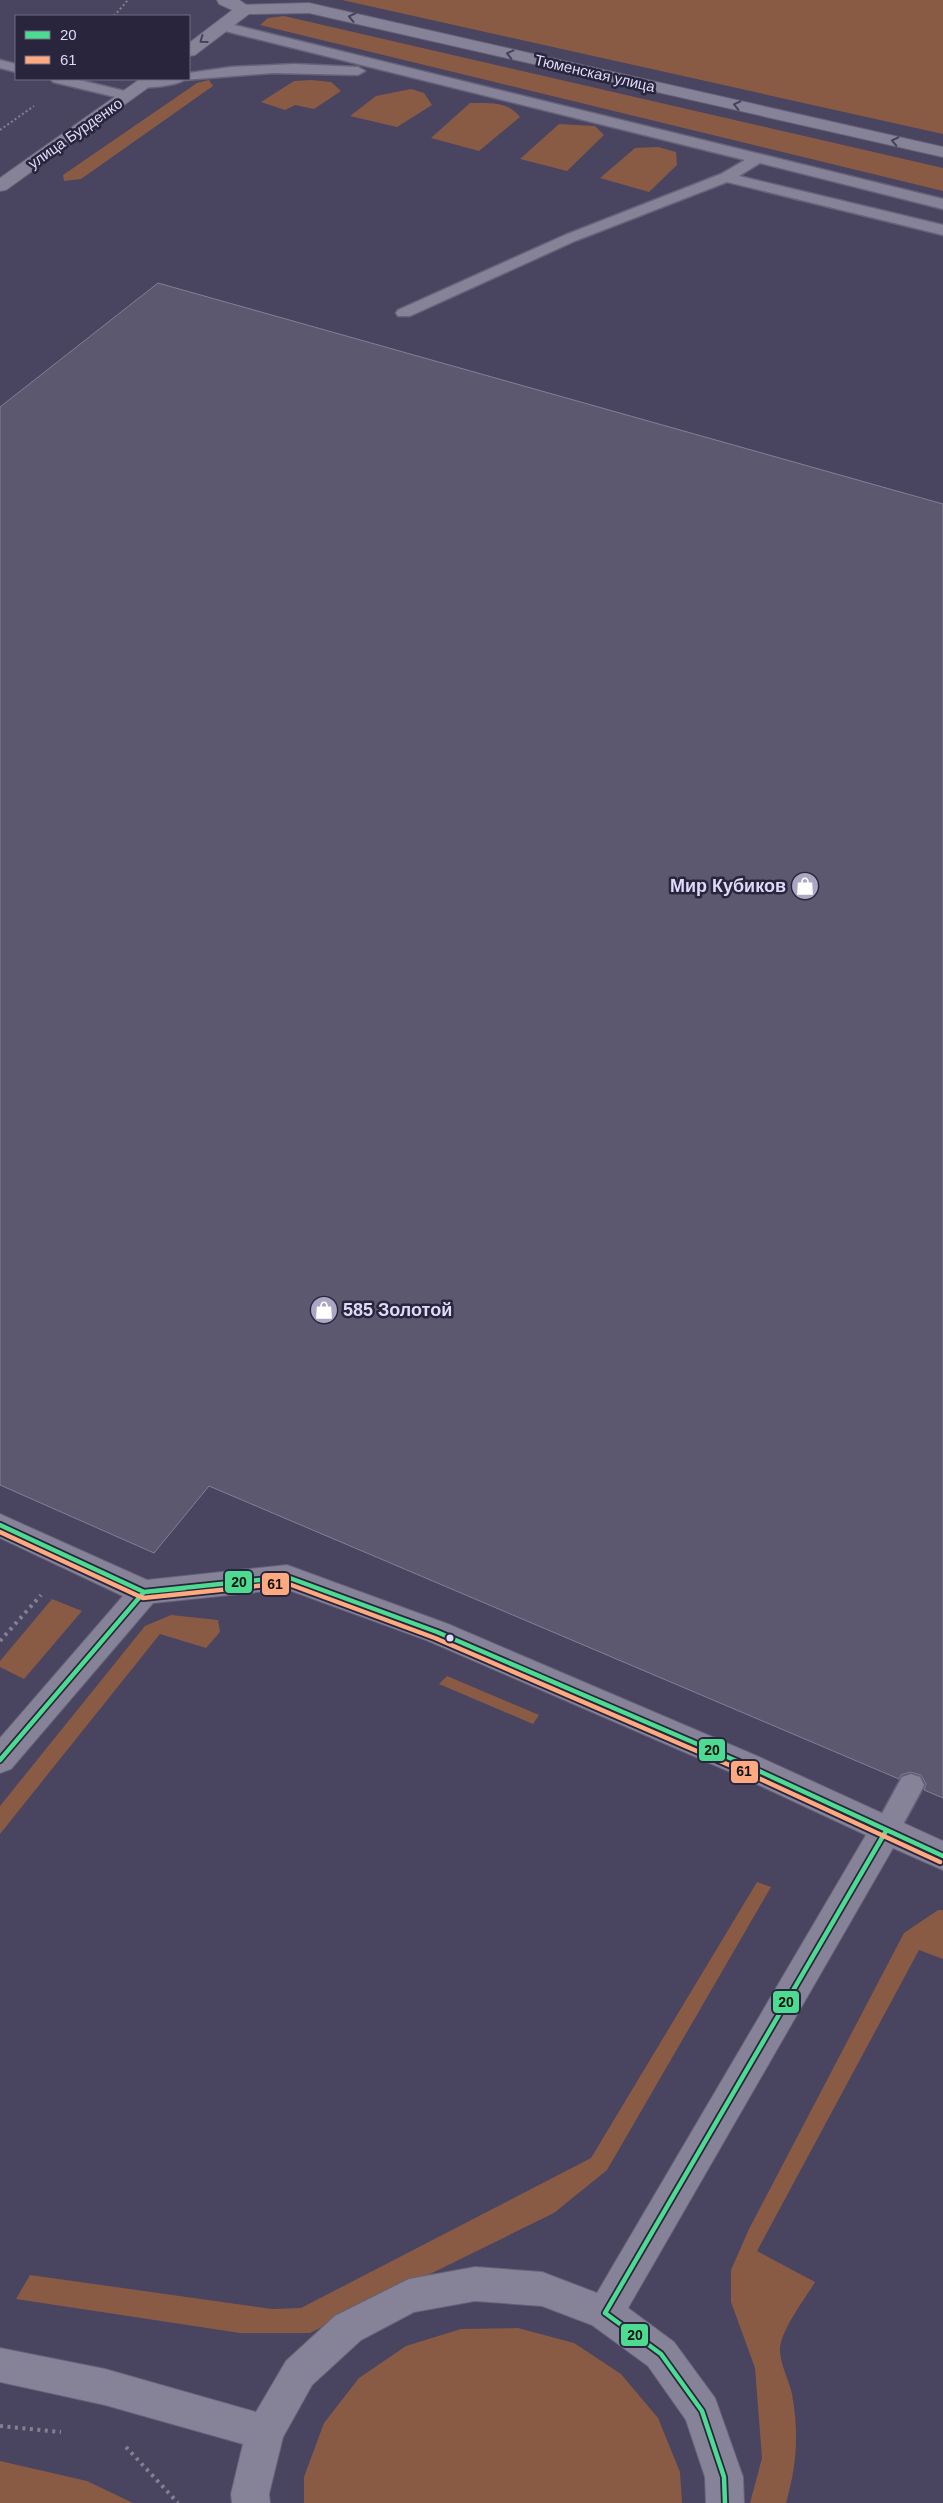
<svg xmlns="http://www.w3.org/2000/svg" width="943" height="2503" font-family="Helvetica,sans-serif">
  <rect width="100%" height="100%" fill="#494460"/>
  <!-- green -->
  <path fill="#895b45" d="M342,0H943V134Z
    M284,16L943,168V191L260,25L268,18Z
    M209,80L213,86L81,179L64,181L63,175L197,83Z
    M312,80L331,82L341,91L314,109L295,105L285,110L261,102L294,81Z
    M411,89L424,93L432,105L397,127L350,116L376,96Z
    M470,103C490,103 507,101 520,117L479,151L431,138Z
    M559,124L595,126L604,135L567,171L520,159Z
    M658,147L676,152L677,165L649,192L600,178L635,148Z
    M52,1599L82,1611L24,1679L0,1667V1661Z
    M171,1615L218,1620L220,1632L206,1648L160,1634L0,1834V1806L145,1626Z
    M447,1676L539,1715L533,1724L439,1684Z
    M757,1882L771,1887L607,2170L554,2213L310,2333H240L16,2299L30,2275L272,2309L301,2308L591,2158Z
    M938,1910H943V1959L919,1950L757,2251L815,2282C805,2299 780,2331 780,2350C780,2364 789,2380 792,2394C799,2433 797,2465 786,2503H750L762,2458L755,2368L731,2302V2270L749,2229L904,1933Z
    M518,2328L574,2343L621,2374L658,2418L680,2472L682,2503H304V2477L324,2423L359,2378L406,2346L461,2329Z
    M0,2461L87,2481L133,2503H0Z"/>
  <!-- building -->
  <path fill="#5c586f" stroke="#837f97" d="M158,283L943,504V1798L924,1790L926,1784L921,1775L910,1772L901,1775L899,1779L209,1486L154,1553L0,1485V407Z"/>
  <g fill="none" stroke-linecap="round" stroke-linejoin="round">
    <!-- service casing -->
    <g stroke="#66627a" stroke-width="3">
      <path id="service" d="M222,22L943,199V209L760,163L739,176L943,225V235L727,182L575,241L410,316H398L396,313L398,310L565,235L721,174L745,160L217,29L215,26Z
        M0,60L16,64V72L0,68Z
        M294,64L358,67L365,71L358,75L273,73L184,80C177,85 142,91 136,84L138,81L189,79V73L231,67Z
        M51,79H75L133,93L135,96L128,100L53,82Z
        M911,1774L920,1777L924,1785L920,1793L895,1839L886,1842L877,1839L873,1831L877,1823L902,1777Z"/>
    </g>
    <!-- minor casing -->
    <g stroke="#66627a" stroke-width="2">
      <path id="minor" d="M217,0H239L253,9L251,13H239L219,4Z
        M0,1514L147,1580L287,1565L298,1569L448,1624L757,1756L943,1841V1870L893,1848L628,2308L674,2342L715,2398L743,2477L744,2503H706L705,2477L686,2420L648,2366L592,2325L542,2306L475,2301L414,2312L361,2340L312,2385L283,2437L269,2494L270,2503H232L231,2494L243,2444L105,2405L0,2382V2348L105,2369L256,2412L286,2361L335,2316L409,2279L475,2267L542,2272L597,2293L866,1835L735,1774L426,1640L286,1589L153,1603L11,1769L0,1773V1738L123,1596L0,1538Z"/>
    </g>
    <!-- tertiary casing -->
    <g stroke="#66627a" stroke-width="2">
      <path id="tertiary" d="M309,3L943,147V157L309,13L249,14L195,55L189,56V43L239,5Z
        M140,79H160L6,190L0,191V178Z"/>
    </g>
    <!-- path-far1 -->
    <path stroke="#828092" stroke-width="2" stroke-dasharray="2 2.5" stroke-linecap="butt" d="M114,16L128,0
      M0,130L34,106"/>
    <!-- path -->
    <path stroke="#828092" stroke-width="4" stroke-dasharray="3 4.5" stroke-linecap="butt" d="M0,1641L41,1595
      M0,2426L61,2432
      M126,2447L178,2503"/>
    <!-- service -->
    <use href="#service" fill="#868398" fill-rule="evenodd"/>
    <!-- minor -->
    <use href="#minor" fill="#868398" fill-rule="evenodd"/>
    <!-- tertiary -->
    <use href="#tertiary" fill="#868398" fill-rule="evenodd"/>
    <!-- bus-1 casing -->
    <g stroke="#28253c" stroke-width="8">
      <path id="bus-1" d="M0,1525L144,1592L287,1577L437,1632L746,1765L943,1856
        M0,1760L144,1592L185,1588
        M725,2503L724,2477L702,2411L661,2354L605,2313L886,1831"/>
    </g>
    <!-- bus-2 casing -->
    <g stroke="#28253c" stroke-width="8">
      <path id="bus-2" d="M0,1532L143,1598L286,1583L435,1638L743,1771L940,1862"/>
    </g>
    <!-- bus-1 -->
    <use href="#bus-1" stroke="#4ddb92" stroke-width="4.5"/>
    <!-- bus-2 -->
    <use href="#bus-2" stroke="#ffa980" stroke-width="4.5"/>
  </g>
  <!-- one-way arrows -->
  <defs><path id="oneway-chevron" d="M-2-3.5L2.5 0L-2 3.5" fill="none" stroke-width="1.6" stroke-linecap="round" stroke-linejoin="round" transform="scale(1.25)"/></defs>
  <g stroke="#444158">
    <use href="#oneway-chevron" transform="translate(352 17) rotate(-167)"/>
    <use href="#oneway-chevron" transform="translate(203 40) rotate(144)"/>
    <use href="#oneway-chevron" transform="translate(510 54) rotate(-167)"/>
    <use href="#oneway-chevron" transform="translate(737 105) rotate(-167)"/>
    <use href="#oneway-chevron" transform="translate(895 141) rotate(-167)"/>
  </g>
  <!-- icons -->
  <defs>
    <g id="shop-disc" transform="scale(1.4375)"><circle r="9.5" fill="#aaa6c3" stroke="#28253c"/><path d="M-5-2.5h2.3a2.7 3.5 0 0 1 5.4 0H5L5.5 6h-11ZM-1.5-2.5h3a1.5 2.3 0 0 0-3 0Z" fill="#fff"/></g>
  </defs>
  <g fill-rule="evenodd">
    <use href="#shop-disc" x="805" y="886"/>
    <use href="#shop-disc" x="324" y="1310"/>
  </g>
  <!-- markers -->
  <circle fill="#dedaf9" stroke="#28253c" stroke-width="2" cx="450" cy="1638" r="4.5"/>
  <g text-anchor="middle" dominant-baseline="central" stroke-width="5" stroke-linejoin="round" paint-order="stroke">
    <!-- far-street labels -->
    <g font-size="15" fill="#dedaf9" stroke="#28253c">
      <text transform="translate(595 73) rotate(13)">Тюменская улица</text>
      <text transform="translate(75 133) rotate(-35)">улица Бурденко</text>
    </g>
    <!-- poi labels -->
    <g font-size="18" font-weight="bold" fill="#dedaf9" stroke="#28253c" text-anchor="end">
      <text x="786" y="886">Мир Кубиков</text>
      <text x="343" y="1310" text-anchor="start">585 Золотой</text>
    </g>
  </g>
  <g stroke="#28253c" stroke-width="2">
    <rect x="224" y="1570" width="29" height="24" rx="5" fill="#4ddb92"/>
    <rect x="261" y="1572" width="29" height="24" rx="5" fill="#ffa980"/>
    <rect x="698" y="1738" width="28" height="24" rx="5" fill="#4ddb92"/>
    <rect x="730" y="1760" width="29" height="24" rx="5" fill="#ffa980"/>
    <rect x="772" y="1990" width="28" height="24" rx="5" fill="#4ddb92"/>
    <rect x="620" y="2323" width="29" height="24" rx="5" fill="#4ddb92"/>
  </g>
  <g font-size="14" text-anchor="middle" font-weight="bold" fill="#111">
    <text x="239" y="1587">20</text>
    <text x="275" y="1589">61</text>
    <text x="712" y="1755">20</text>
    <text x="744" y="1776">61</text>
    <text x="786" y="2007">20</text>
    <text x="635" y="2340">20</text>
  </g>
  <!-- legend -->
  <rect x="15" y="15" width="175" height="65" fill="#28253c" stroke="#716d88"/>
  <rect x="25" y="31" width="25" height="8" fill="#4ddb92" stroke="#716d88"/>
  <text x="60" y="40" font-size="15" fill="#dedaf9">20</text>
  <rect x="25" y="56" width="25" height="8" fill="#ffa980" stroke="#716d88"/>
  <text x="60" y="65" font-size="15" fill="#dedaf9">61</text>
</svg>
